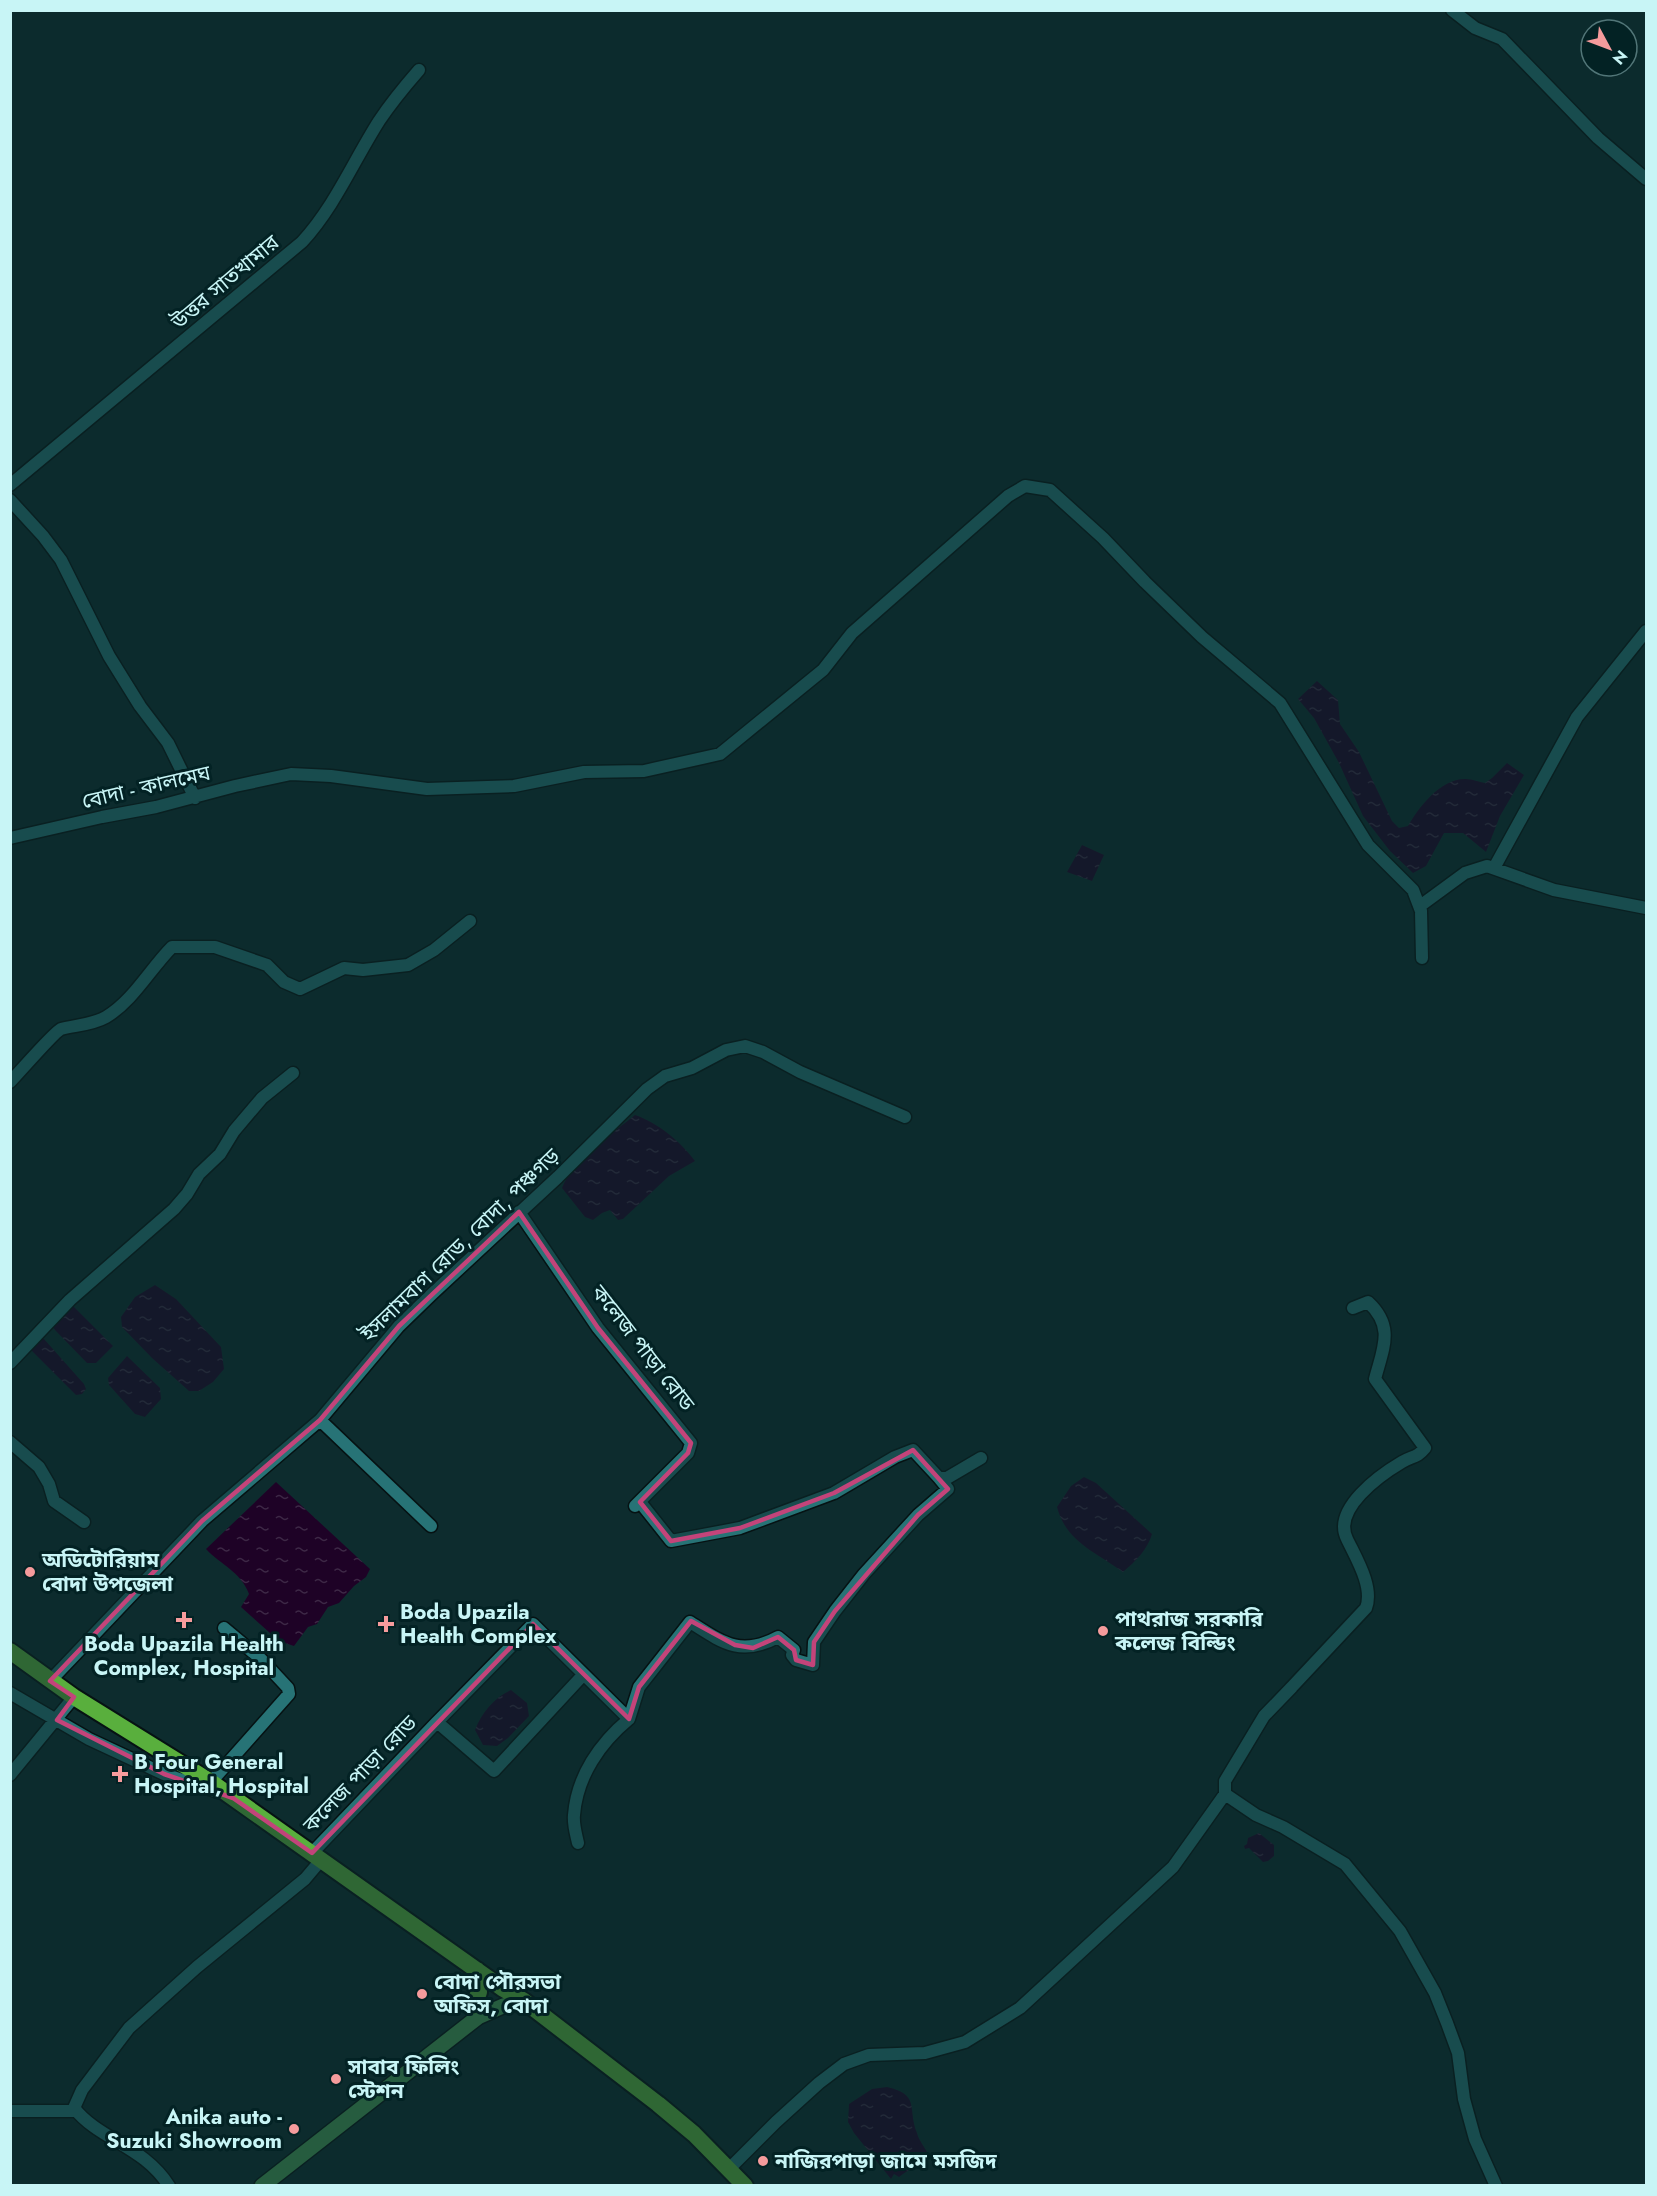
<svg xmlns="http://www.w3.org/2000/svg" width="1657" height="2196" font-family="Jost,'Noto Sans Bengali',sans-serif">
  <defs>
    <pattern id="water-ripples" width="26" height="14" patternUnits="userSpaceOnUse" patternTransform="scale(1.5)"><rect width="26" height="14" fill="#1e0226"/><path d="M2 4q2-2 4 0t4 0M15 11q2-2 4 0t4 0" fill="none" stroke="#3d2846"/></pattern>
  </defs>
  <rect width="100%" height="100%" fill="#0d2c2e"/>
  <!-- water -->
  <path fill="url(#water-ripples)" d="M1317,681L1338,700L1340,724L1359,752L1392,821L1399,828L1408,826C1419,807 1441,778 1466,779C1472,779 1479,782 1485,783L1492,778L1507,763L1524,775L1500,816L1486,852L1463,833H1444L1426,866L1413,873L1390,851L1363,816L1339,763L1314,718L1298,699Z
    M1082,845L1104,855L1092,881L1067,872Z
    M635,1115C658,1123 680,1141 695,1161L669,1176L623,1219L618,1220L610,1210L602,1213L593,1220L585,1217L562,1188C572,1161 613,1133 635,1115Z
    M155,1285L176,1299L221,1347L224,1369L213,1382L199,1391H189L152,1358L122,1327L121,1317L135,1297Z
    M72,1305L113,1346L96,1363H87L54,1329L52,1323Z
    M37,1339H44L84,1384L86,1389L82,1394L76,1395L30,1349Z
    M127,1356L160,1388L161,1399L145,1417L135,1414L109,1385L108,1378Z
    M1084,1477L1096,1483L1152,1534C1148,1549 1135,1562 1123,1572C1096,1552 1066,1542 1057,1507L1071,1486Z
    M276,1482L370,1569L366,1577L354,1586L339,1603L328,1607L317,1624L308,1627L294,1646L279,1641L241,1607L249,1594C241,1572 221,1565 206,1549Z
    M511,1690L527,1703L529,1716L508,1738L497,1746L483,1745L475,1730C482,1712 494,1698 511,1690Z
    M1259,1833L1274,1845V1856L1268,1861L1263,1862L1249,1848L1245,1849L1244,1846L1247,1844L1248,1838Z
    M887,2087C921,2095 907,2108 917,2133C919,2141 925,2147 928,2154C923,2165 908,2169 899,2177L894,2174L891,2179L854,2133L848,2122L849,2104L872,2089Z"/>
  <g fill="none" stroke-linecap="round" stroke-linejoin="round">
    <!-- minor casing -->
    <g stroke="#061213" stroke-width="15">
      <path id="minor" d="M1452,10L1475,28L1502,39L1598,138L1646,179
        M10,485L302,242C335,206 353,162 379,121C391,103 405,86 419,70
        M10,500L43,536L61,560L109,656L140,706L168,743L195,798
        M10,838L102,817L156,807L235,786L291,774L331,776L427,789L514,786L584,772L644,771L720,754L823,670L852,633L1008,496L1025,486L1050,490L1103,538L1145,582L1202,637L1280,703L1368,845L1413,890L1421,911L1422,958
        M1494,868L1577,717L1646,631
        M1420,906L1465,873L1487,866L1554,890L1646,908
        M10,1082C19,1073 54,1032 61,1029C76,1025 92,1025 106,1017C133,1001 150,969 172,947H215L267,965L284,982L300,989L344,968L363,970L408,965L434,950L470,921
        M519,1212L598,1328L691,1443L688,1453L635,1506
        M10,1363L70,1300L174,1209L187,1194L199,1174L220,1154L234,1131L262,1098L293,1073
        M320,1420L431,1526
        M10,1442L39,1467L49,1484L54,1501L84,1522
        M640,1502L671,1541L740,1528L834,1493L895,1457L913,1450L939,1478H947L981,1458
        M50,1681L202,1521L320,1420L399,1326L432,1294L558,1177L647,1089L665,1076L692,1068L726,1050L745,1046L763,1052L800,1072L905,1117
        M1292,1687L1264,1716L1225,1781V1794L1256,1815L1283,1827L1345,1864L1400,1931L1435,1993L1447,2023L1458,2053L1464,2099L1475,2139L1496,2186
        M1290,1689L1366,1608C1374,1587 1356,1558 1347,1539C1332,1509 1380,1475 1402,1462C1412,1456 1417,1458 1425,1448L1375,1379C1383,1348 1395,1327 1368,1302L1353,1308
        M10,1693L89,1739L164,1774L218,1792
        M629,1719L639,1687L690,1622C723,1643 741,1657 778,1637L794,1650L792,1655L796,1660L813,1665L814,1642L835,1611L864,1574L918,1515L948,1489L939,1478
        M437,1722L533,1624L629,1719C600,1743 577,1776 574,1815C573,1824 576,1834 578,1843
        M10,1775L74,1697
        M211,1782L289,1694L288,1688L261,1659L224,1628
        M312,1853L437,1722L494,1771L583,1675
        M10,2111H76
        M729,2169L776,2122L819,2083L844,2064L869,2055L925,2053L965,2042L1020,2008L1173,1867L1225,1794
        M169,2186C144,2146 99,2140 74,2108L82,2090L129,2028L197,1967L305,1879L321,1860"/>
    </g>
    <!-- major casing -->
    <g stroke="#061213" stroke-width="18">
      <path id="major" d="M262,2186L478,2017L503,2006L524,2001"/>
    </g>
    <!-- highway casing -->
    <g stroke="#061213" stroke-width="20">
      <path id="highway" d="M10,1651L74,1697L211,1782L502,1988L524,2001L658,2104L694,2134L745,2186
        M473,2006L479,1992L477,1970"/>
    </g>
    <!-- minor -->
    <use href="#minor" stroke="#277376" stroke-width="12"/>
    <!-- major -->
    <use href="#major" stroke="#459754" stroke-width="15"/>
    <!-- highway -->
    <use href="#highway" stroke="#59af3d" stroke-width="16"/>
  </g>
  <!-- marked area -->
  <path d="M0 0H1657V2196H0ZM519,1212L598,1328L691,1443L688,1453L640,1502L671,1541L740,1528L834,1493L913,1450L948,1489L918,1515L835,1611L814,1642L813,1665L796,1660L794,1650L778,1637L753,1648L735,1645L691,1621L639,1687L629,1719L533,1624L312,1853L233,1798L164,1774L57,1720L74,1697L50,1681L202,1521L320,1420L399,1326Z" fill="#0d2c2e" fill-opacity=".55" fill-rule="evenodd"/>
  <path fill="none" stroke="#c3447a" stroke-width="4.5" stroke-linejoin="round" d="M519,1212L598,1328L691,1443L688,1453L640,1502L671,1541L740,1528L834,1493L913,1450L948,1489L918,1515L835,1611L814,1642L813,1665L796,1660L794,1650L778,1637L753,1648L735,1645L691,1621L639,1687L629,1719L533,1624L312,1853L233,1798L164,1774L57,1720L74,1697L50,1681L202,1521L320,1420L399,1326Z"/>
  <!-- markers -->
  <g fill="#f59b9c" stroke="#032224" stroke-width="2">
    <circle cx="30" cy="1572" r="6"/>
    <path d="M181 1611h6v6h6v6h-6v6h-6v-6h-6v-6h6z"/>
    <path d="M383 1615h6v6h6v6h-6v6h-6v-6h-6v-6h6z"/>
    <circle cx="1103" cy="1631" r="6"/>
    <path d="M117 1765h6v6h6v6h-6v6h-6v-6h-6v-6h6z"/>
    <circle cx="422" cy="1994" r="6"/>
    <circle cx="336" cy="2079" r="6"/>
    <circle cx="294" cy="2129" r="6"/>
    <circle cx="763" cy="2161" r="6"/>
  </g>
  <g text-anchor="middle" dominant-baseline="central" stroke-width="6" stroke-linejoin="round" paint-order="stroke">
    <!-- street labels -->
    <g font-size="21" fill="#c8f5f6" stroke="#032224">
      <text transform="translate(225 282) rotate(-40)">উত্তর সাতখামার</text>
      <text transform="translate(146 787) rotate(-13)">বোদা - কালমেঘ</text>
      <text transform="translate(460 1245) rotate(-44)">ইসলামবাগ রোড, বোদা, পঞ্চগড়</text>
      <text transform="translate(643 1348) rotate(52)">কলেজ পাড়া রোড</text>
      <text transform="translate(360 1774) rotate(-46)">কলেজ পাড়া রোড</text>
    </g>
    <!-- poi labels -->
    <g font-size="21" font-weight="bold" fill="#c8f5f6" stroke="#032224" text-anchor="start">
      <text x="42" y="1560">অডিটোরিয়াম<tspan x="42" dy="24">বোদা উপজেলা</tspan></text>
      <text x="400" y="1612">Boda Upazila<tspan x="400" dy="24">Health Complex</tspan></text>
      <text x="1115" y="1619">পাথরাজ সরকারি<tspan x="1115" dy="24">কলেজ বিল্ডিং</tspan></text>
      <text x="184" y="1644" text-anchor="middle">Boda Upazila Health<tspan x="184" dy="24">Complex, Hospital</tspan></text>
      <text x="134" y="1762">B Four General<tspan x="134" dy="24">Hospital, Hospital</tspan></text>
      <text x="434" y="1982">বোদা পৌরসভা<tspan x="434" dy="24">অফিস, বোদা</tspan></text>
      <text x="348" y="2067">সাবাব ফিলিং<tspan x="348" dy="24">স্টেশন</tspan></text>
      <text x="282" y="2117" text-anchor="end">Anika auto -<tspan x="282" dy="24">Suzuki Showroom</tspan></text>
      <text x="775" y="2161">নাজিরপাড়া জামে মসজিদ</text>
    </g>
  </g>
  <!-- border -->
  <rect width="1657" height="2196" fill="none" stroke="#c8f5f6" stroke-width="24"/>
  <!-- north arrow -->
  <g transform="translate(1609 48) rotate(131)"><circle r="28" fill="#032224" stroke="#527678" stroke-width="1.5"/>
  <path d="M0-4.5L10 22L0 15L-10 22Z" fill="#f59b9c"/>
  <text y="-9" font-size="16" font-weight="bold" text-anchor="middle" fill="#c8f5f6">N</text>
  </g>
</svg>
